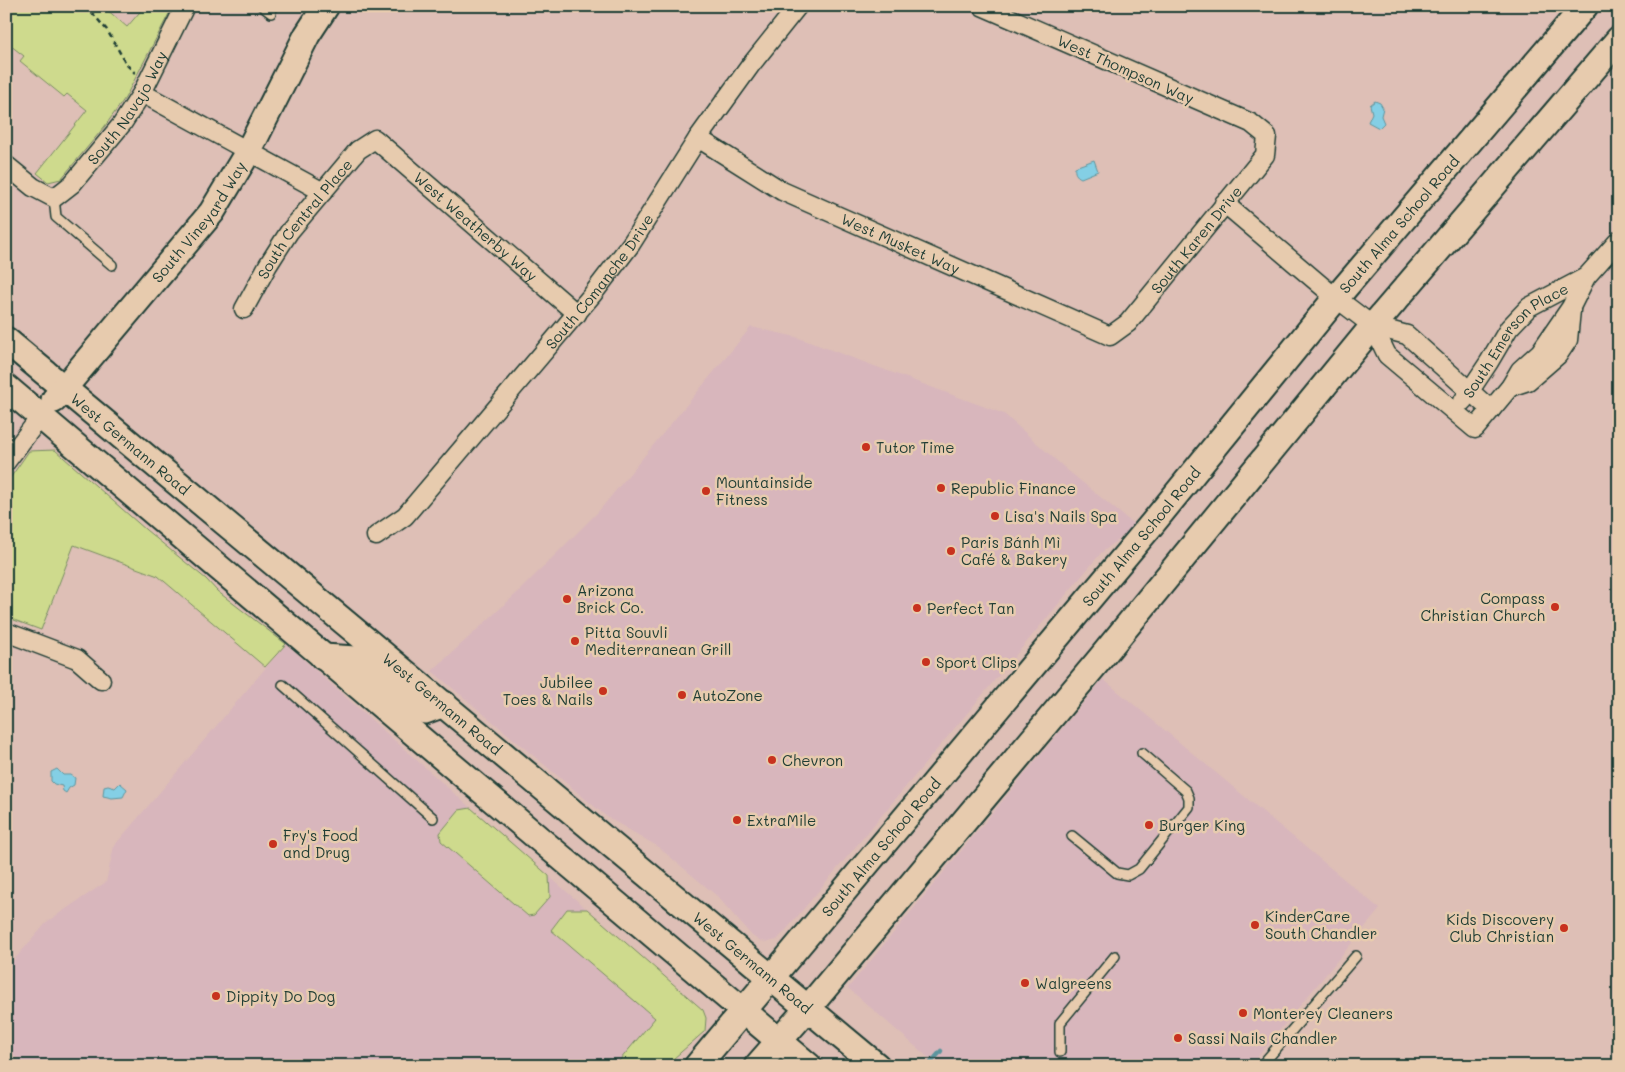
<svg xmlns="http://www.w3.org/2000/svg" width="1625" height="1072" font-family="Mali,sans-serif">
  <rect width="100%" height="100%" fill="#debfb6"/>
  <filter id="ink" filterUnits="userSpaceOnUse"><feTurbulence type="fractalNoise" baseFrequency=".02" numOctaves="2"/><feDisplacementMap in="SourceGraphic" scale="10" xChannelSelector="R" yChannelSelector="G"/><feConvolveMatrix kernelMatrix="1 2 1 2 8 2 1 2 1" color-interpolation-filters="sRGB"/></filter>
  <g filter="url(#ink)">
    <!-- built -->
    <path fill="#d8b6bc" d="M751,327L796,337L1004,414L1066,469L1136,526L1101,553L786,930L777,940L768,942L760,941L752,936L717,896L657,846L607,817L432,671L516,594L598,512Z
      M286,644L483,819L703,1010L706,1018L705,1031L665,1066H26L6,1049V969L48,921L106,882L114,846Z
      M1103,679L1380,909L1250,1066H938L848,988Z"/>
    <!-- green -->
    <path fill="#ceda8d" stroke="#768c60" d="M6,6H106L105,8L127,27L145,6H173L125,98L105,126L61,179L48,182L37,173L87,110L67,94L64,97L20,61L24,56L6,42Z
      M55,450L146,530L206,579L217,591L286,644L265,667L158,576L74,545L41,630L6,617V484L29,451Z
      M471,808L549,876L550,897L534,915L528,916L441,841L440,833L459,810Z
      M567,909H587L703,1010L706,1018L705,1031L665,1066H615L655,1018L551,930Z"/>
    <!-- water -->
    <path fill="#84cfe5" stroke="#5c959e" d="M1375,101L1380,103L1383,108L1381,116L1384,123L1379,128L1368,122L1372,113L1370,105Z
      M1094,160L1098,171L1081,178C1076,176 1074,172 1075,167Z
      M57,769L63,775H71L75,778L74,785L69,788L66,793L63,791L62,786L54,784L51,781V772Z
      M120,783L127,789L123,797L112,798L103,796L104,787L108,786L115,788Z"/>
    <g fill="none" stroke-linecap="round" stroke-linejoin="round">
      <!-- stream -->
      <path stroke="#5c959e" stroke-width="4.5" d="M928,1066L941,1051"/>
      <!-- lane casing -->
      <g stroke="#1f3d34" stroke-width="12">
        <path id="lane" d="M262,6L271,13
          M54,198L56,217L112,265
          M283,685L433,818
          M1072,836L1117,873L1128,875L1139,869L1189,807V798L1186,791L1142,753
          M1060,1052V1023L1115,956
          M1261,1066L1356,956"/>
      </g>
      <!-- street casing -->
      <g stroke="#1f3d34" stroke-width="21">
        <g id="street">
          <path d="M142,93L323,192"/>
          <path id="s1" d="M698,138L782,191L1110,336L1128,323L1265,155L1267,136L1251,123L982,6"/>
          <path id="s2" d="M6,165L33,187L54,198L72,184L122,124L142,93L185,6"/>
          <path d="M1224,203L1336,298L1373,326L1407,335L1491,410"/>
          <path id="s3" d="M244,309L268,265L289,232L358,150L375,139L577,314"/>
          <path d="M1373,326L1387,355L1475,429L1510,387L1520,370L1540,352L1571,307L1586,277L1619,240"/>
          <path d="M1510,387L1528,381L1558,355L1568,340L1571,310"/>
          <path id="s4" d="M1463,401L1489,362L1509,328L1529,307L1586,277"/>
          <path d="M6,462L41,416"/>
          <path id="s5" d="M376,536L405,516L592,295L631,244L698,138L750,66L798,6"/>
          <path d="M6,632L77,659L101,680"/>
        </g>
      </g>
      <!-- secondary casing -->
      <g stroke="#1f3d34" stroke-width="29">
        <g id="secondary">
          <path id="s6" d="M6,340L877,1066"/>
          <path d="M6,387L468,779L809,1066"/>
          <path id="s7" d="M54,400L212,212L248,152L307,35L326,6"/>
          <path d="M323,657L356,659L416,707L425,711L444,704"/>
          <path id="s8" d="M697,1066L1152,524L1336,298L1585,6"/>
          <path d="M757,1066L808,1008L1100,659L1373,326L1619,39"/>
        </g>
      </g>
      <!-- path -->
      <path stroke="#1f3d34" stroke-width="2.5" stroke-dasharray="5 4" stroke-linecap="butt" d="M86,6L107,30L127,65L135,73"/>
      <!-- lane -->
      <use href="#lane" stroke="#e7cbae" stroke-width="9"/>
      <!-- street -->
      <use href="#street" stroke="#e7cbae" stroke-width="18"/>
      <!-- secondary -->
      <use href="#secondary" stroke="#e7cbae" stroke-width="25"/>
    </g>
  </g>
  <!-- markers -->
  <g fill="#c8321e" stroke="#e7cbae" stroke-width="2">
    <circle cx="866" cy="447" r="5"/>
    <circle cx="941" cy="488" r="5"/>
    <circle cx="706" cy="491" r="5"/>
    <circle cx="995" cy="516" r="5"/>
    <circle cx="951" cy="551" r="5"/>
    <circle cx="567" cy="599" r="5"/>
    <circle cx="1555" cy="607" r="5"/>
    <circle cx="917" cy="608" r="5"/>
    <circle cx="575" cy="641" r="5"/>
    <circle cx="926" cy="662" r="5"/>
    <circle cx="603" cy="691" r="5"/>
    <circle cx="682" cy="695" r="5"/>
    <circle cx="772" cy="760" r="5"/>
    <circle cx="737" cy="820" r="5"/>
    <circle cx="1149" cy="825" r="5"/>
    <circle cx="273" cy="844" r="5"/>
    <circle cx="1255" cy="925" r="5"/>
    <circle cx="1564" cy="928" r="5"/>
    <circle cx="1025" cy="983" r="5"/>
    <circle cx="216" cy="996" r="5"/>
    <circle cx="1243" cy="1013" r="5"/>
    <circle cx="1178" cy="1038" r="5"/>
  </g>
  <g text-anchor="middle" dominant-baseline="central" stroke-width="5" stroke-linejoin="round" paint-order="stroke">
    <!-- street labels -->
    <g font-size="15" fill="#1f3d34" stroke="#e7cbae">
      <text transform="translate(1126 69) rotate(24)">West Thompson Way</text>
      <text stroke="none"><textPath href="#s2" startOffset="176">South Navajo Way</textPath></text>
      <text stroke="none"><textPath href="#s3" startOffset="109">South Central Place</textPath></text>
      <text stroke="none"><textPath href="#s7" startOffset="230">South Vineyard Way</textPath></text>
      <text stroke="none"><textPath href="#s8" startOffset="1096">South Alma School Road</textPath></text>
      <text stroke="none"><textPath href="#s3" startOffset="350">West Weatherby Way</textPath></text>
      <text stroke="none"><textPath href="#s1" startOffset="588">South Karen Drive</textPath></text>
      <text stroke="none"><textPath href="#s1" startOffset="229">West Musket Way</textPath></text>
      <text stroke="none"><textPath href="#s5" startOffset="340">South Comanche Drive</textPath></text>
      <text stroke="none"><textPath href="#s4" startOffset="82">South Emerson Place</textPath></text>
      <text stroke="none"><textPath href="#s6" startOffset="162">West Germann Road</textPath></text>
      <text stroke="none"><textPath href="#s8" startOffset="691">South Alma School Road</textPath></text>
      <text stroke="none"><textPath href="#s6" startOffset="568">West Germann Road</textPath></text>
      <text stroke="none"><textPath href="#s8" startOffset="286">South Alma School Road</textPath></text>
      <text stroke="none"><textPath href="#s6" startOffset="972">West Germann Road</textPath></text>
    </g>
    <!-- poi labels -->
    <g font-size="15" fill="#1f3d34" stroke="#e7cbae" text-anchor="start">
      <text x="876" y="447">Tutor Time</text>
      <text x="716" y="482">Mountainside<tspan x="716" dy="17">Fitness</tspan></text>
      <text x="951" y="488">Republic Finance</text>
      <text x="1005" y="516">Lisa's Nails Spa</text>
      <text x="961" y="542">Paris Bánh Mì<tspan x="961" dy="17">Café &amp; Bakery</tspan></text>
      <text x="577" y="590">Arizona<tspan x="577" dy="17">Brick Co.</tspan></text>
      <text x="1545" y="598" text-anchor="end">Compass<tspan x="1545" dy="17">Christian Church</tspan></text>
      <text x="927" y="608">Perfect Tan</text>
      <text x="585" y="632">Pitta Souvli<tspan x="585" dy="17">Mediterranean Grill</tspan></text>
      <text x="936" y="662">Sport Clips</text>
      <text x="593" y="682" text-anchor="end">Jubilee<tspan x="593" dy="17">Toes &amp; Nails</tspan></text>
      <text x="692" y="695">AutoZone</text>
      <text x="782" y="760">Chevron</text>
      <text x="747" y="820">ExtraMile</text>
      <text x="1159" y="825">Burger King</text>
      <text x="283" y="835">Fry's Food<tspan x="283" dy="17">and Drug</tspan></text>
      <text x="1265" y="916">KinderCare<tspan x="1265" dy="17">South Chandler</tspan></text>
      <text x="1554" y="919" text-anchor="end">Kids Discovery<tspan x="1554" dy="17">Club Christian</tspan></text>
      <text x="1035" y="983">Walgreens</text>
      <text x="226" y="996">Dippity Do Dog</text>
      <text x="1253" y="1013">Monterey Cleaners</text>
      <text x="1188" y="1038">Sassi Nails Chandler</text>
    </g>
  </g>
  <!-- margin -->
  <rect width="1625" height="1072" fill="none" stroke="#e7cbae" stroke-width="25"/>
  <rect x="12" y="12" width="1600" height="1047" fill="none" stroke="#1f3d34" stroke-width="2" filter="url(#ink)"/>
</svg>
